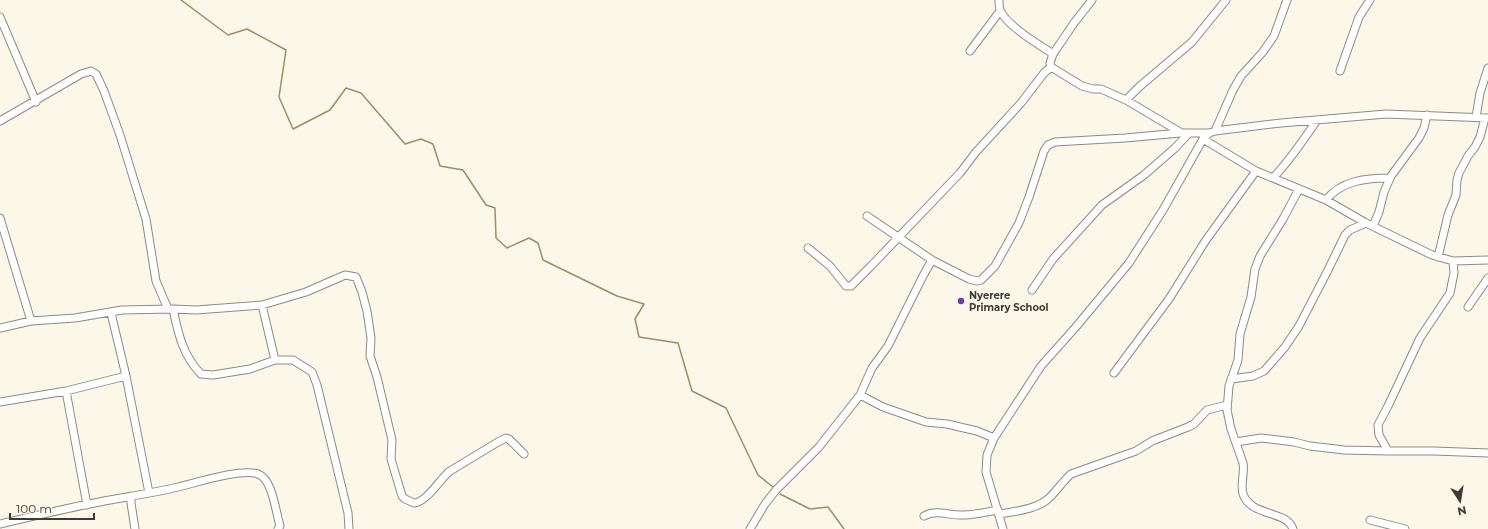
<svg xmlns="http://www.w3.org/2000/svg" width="1488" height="529" font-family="Montserrat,sans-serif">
  <rect width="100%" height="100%" fill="#fbf8e9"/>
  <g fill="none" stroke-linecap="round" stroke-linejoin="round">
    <!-- stream -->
    <path stroke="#9a8f65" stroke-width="1.5" d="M181,0L228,35L247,29L286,50L279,97L293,129L330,110L346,88L361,93L405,144L421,139L433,144L440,166L463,170L486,205L495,208L496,238L507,248L529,238L538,243L543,260L617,296L644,304L635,319L639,337L678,343L692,391L726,408L758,475L773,487
      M780,494L810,509L828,507L844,529"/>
    <!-- minor casing -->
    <g stroke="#8e8b7d" stroke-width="9">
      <path id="minor" d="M999,0C999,4 999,9 1001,12C1009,27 1038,44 1053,54
        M1092,0L1074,23L1053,54L1050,63L1051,67L1082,86L1093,89H1101L1126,100L1180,132
        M0,17L36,102
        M970,51L1000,11
        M1340,71L1359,17L1370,0
        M1126,100L1139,87L1192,42L1226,0
        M1476,117L1480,93L1488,68
        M0,121L81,74L91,71L96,74L104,91L120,135L146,219L156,281L168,309
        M1215,131L1233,90L1241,76L1262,53L1274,36L1287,0
        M1203,139L1256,171L1326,200L1366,223L1432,255L1453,261L1488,260
        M1273,178C1290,160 1303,141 1317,120
        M1326,200C1342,180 1367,178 1390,178
        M867,216L932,260L969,279L977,281L981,280L995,266L1019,223L1029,197L1044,151L1048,145L1055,142L1125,138L1180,133H1209
        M0,218L31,321
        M1373,226L1379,212L1384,192L1391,176L1419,138L1424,128L1427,115
        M808,248L830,266L846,286H851L872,265L960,173L976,152L1021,103L1044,73L1051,67
        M1438,257L1448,215L1456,195L1457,180L1459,173L1468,156L1475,147L1480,137L1485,118
        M1032,290L1053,259L1102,205L1144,175L1175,148L1189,133
        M262,305L275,360
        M1468,307L1488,278
        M173,309C178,333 183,356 201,374L213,375L250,369L275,360H293L312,372L317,385L348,513L349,529
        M111,313L126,376L149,493
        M0,328L31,321L75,318L122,310L173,309L196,310L262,305L306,292L345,275L356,277L362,292L367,311L371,338L370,356L377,377L392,440L391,459L402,496L405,499L414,503C427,502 439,480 450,471L498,442L506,438L509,439L524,454
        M1114,373L1169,299L1206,240L1256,171
        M1231,379L1253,376L1264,371L1285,347L1299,326L1327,272L1345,235L1350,230L1366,223
        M66,391L87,505
        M860,395L883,407L926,422L947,424L977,431L994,438
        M0,402L66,391L126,376
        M1236,442L1261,438L1294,442L1310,446L1344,450L1388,451H1434L1488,453
        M1388,451L1379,435L1378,425L1388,406L1420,338L1450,293L1454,273L1453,261
        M131,496V503L135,529
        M1000,514C1015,511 1035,510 1048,499C1056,492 1062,482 1071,474L1136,451L1152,441L1188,427L1194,424L1207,410L1227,405
        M924,516C937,509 949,516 964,515C975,515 987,512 998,510
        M1370,520L1405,529
        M0,524C30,517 59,510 89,504C118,498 149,494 178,487C195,483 242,468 258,474C272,479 275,508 279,522L280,526L278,529
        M750,529L765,504L776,490L819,447L860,395L872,368L888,346L923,276L932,260
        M1003,529L986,472L987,455L994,438L1041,366L1075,328L1129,263L1163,210L1203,139L1209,133L1215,131L1281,123L1386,114L1488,118
        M1293,529C1287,510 1251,517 1243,494C1240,484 1245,473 1243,463L1231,429L1227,410L1229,386L1238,360L1240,334L1251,297L1255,269L1260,256L1283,219L1299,189"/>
    </g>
    <!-- minor -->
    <use href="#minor" stroke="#fff" stroke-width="7"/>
  </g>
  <!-- markers -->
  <circle fill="#7839ae" stroke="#fbf8e9" stroke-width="1.5" cx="961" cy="301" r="4"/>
  <g text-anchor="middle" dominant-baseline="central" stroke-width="3" stroke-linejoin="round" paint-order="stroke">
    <!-- poi labels -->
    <g font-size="10" font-weight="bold" fill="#3c3b35" stroke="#fbf8e9" text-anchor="start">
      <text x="969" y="295">Nyerere<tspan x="969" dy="12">Primary School</tspan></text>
    </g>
  </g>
  <!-- north arrow -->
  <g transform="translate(1460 501) rotate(168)" stroke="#fbf8e9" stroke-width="3" paint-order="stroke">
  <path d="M0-3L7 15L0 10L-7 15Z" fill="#3c3b35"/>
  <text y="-6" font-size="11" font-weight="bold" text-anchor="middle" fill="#3c3b35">N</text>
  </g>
  <!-- scale -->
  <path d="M10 513v6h84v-6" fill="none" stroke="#3c3b35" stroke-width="2"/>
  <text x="16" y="513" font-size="12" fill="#3c3b35" stroke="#fbf8e9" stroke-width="3" paint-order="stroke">100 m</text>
</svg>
